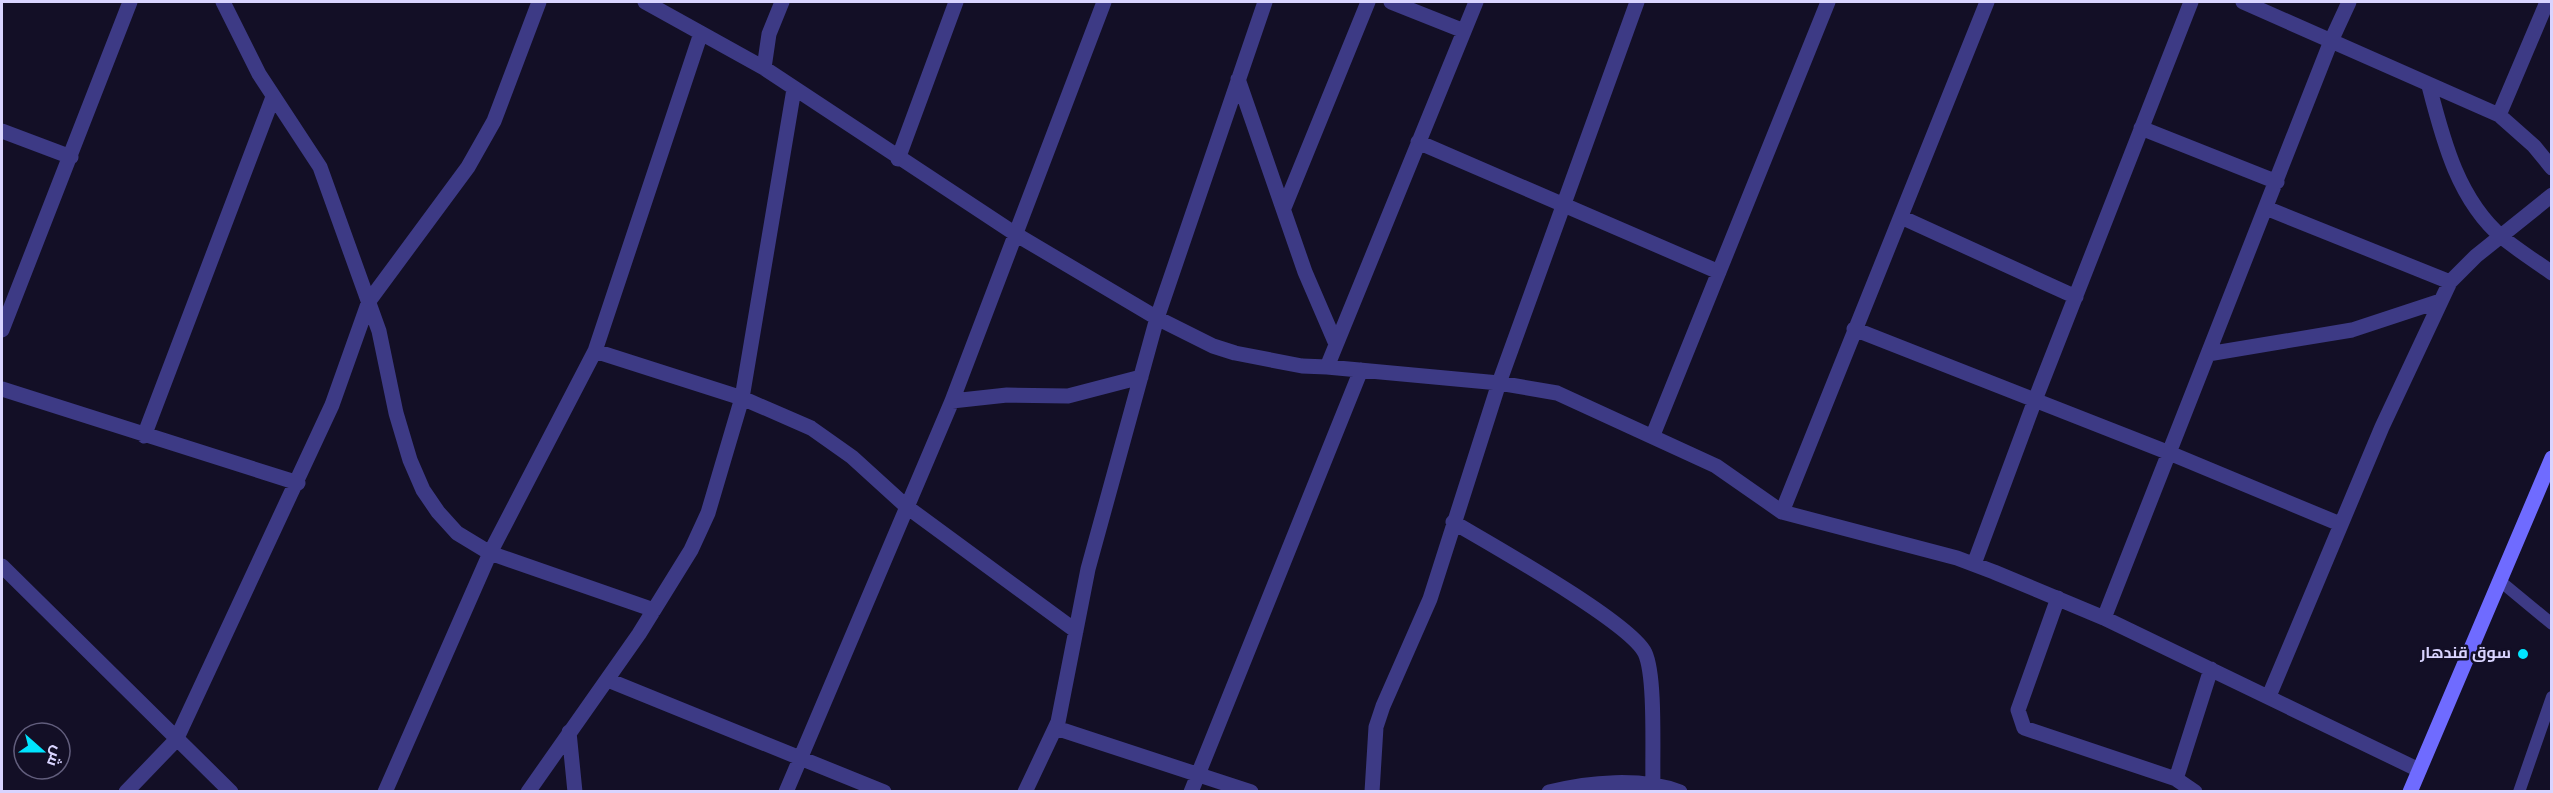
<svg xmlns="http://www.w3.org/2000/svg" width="2553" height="793" font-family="Overpass,Cairo,sans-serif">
  <rect width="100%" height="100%" fill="#130f26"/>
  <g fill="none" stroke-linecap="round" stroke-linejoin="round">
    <!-- service -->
    <path stroke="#3d3a85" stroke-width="12" d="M2500,581L2552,624
      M2519,792L2552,697"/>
    <!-- minor -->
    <path stroke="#3d3a85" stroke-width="15" d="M223,2L259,74L320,167L379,331L396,413L410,460L423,490L438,512L457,533L490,553L654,610
      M645,2L764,68L1017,235L1157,318L1213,346L1235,353L1302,366L1327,367L1476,2
      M1391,2L1464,31
      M2243,2L2499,115
      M2547,2L2499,115L2534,146L2552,168
      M764,68L769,34L782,2
      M1238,79L1305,272L1336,344
      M2429,86C2443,140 2458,200 2503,238C2518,250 2535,261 2552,273
      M2141,128L2277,182
      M2,131L71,157
      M1418,142L1719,272
      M898,159L956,2
      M1284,208L1368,2
      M2266,208L2450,282
      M1901,217L2076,297
      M1854,329L2167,452L2340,524
      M2,330L130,2
      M595,351L742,398L811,428L852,457L907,507L1076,631
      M2208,354L2352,330L2440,301
      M1327,367L1499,383L1557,393L1716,466L1782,512L1957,558L1994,572L2104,618L2419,770
      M2,389L298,483
      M952,401L1007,395L1068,396L1141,377
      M1653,435L1828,2
      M144,436L273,97
      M1782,512L1987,2
      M1453,522C1490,544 1630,622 1645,653C1656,677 1652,755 1653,785
      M1974,564L2035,400L2191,2
      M2,566L231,792
      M2058,598L2018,710L2024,728L2176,779L2195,792
      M2104,618L2331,41L2349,2
      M608,680L884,792
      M2269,696L2382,427L2450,282L2476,256L2552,195
      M1056,728L1251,792
      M569,732L575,792
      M2176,779L2211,669
      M126,792L176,740L332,405L369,301L468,167L494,121L539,2
      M385,792L490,553L595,351L701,33
      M528,792L639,634L691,550L708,513L742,398L794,89
      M786,792L952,401L1104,2
      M1025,792L1058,722L1088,569L1157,318L1265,2
      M1191,792L1361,370
      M1372,792L1376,727L1383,706L1430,599L1499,383L1637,2
      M1549,792C1589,782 1641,777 1680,792"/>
    <!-- secondary -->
    <path stroke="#6f6bff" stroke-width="15" d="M2410,792L2552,458"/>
  </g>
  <!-- markers -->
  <circle fill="#00e5ff" stroke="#130f26" stroke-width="2" cx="2523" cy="654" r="6"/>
  <g text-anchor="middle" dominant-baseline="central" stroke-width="5" stroke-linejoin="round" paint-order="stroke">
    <!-- poi labels -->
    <g font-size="16" font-weight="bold" fill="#d9d4ff" stroke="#130f26" text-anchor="end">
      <text x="2511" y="654">سوق قندهار</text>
    </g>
  </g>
  <!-- border -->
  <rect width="2553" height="793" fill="none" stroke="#d9d4ff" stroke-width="6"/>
  <!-- north arrow -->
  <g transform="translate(42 751) rotate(111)"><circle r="28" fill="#130f26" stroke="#625e7d" stroke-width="1.5"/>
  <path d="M0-4.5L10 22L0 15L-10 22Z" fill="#00e5ff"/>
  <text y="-9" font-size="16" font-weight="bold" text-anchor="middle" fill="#d9d4ff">ش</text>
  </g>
</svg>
